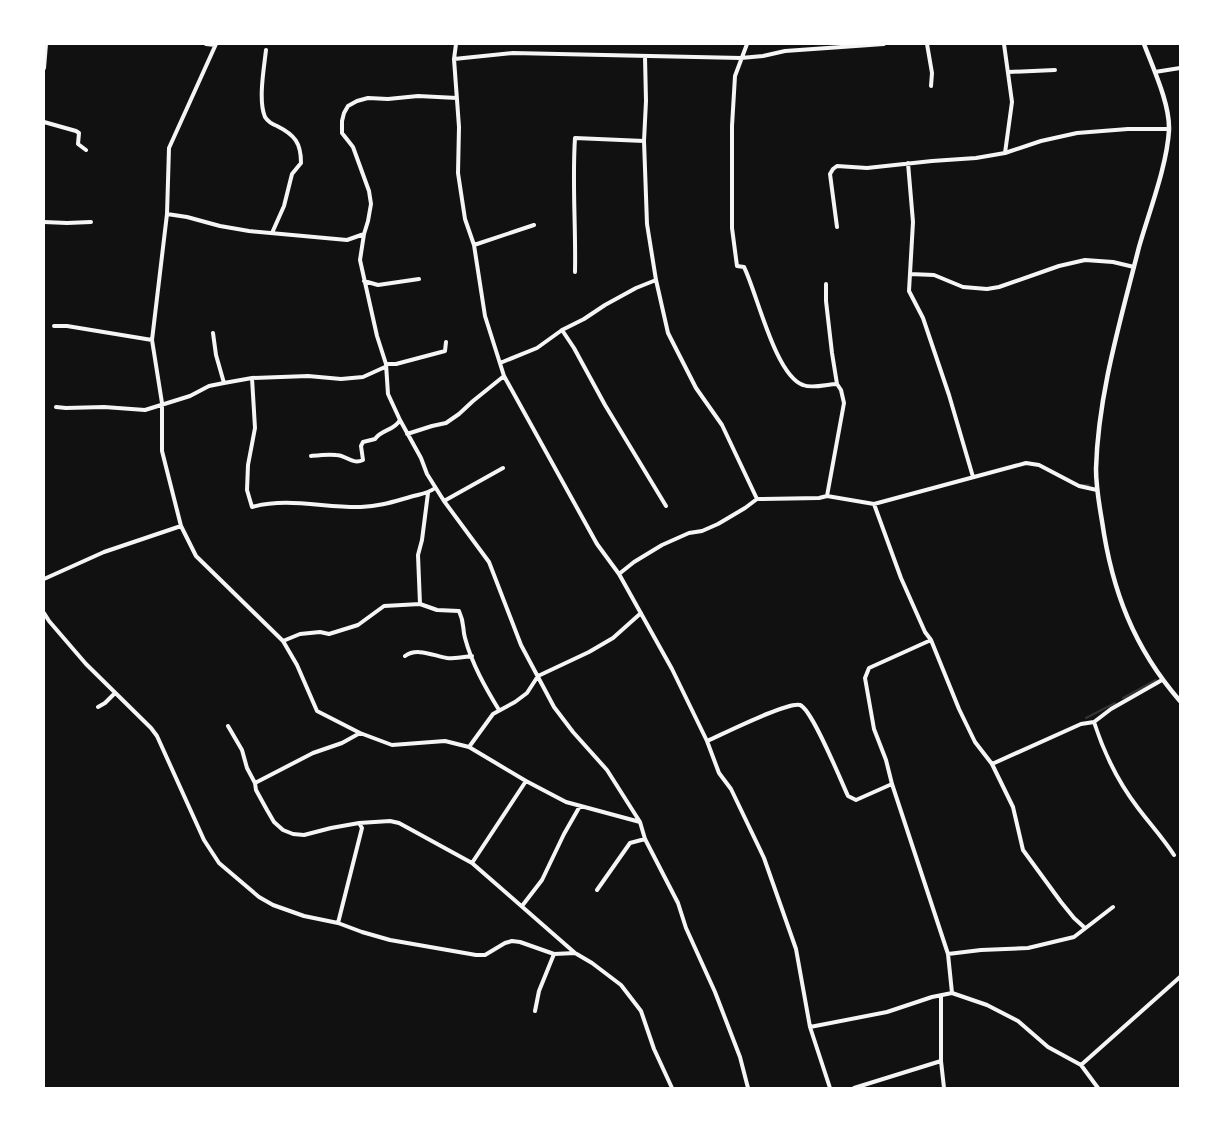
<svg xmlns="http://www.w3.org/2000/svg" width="1224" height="1132" font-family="'Noto Serif',serif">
  <rect width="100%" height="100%" fill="#111"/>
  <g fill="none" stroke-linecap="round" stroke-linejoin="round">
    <!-- stream -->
    <path stroke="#333" stroke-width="2" d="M1082,485H1089
      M1123,698L1156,680
      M1086,718L1115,703"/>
    <!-- minor -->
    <path stroke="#f5f5f5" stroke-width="4" d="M206,44L215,45
      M216,44L169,148L167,214L152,340L162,403V451L181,526L196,556L283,641L297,665L317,711L360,733
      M456,44L454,59L459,127L458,173L465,219L474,245L485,316L504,376L597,544L619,574L672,669L707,741L719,773L731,789L764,858L796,949L810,1027L830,1088
      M747,44L735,76L732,126V228L737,266L744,267C757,293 775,375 803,385C813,389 827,384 837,384
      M927,44L932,73L931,86
      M1004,44L1012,102L1005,153
      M266,50C264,68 258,101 265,117C268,122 272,124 277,126C295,135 301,143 301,163L292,174L284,206L272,233
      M645,57L646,101L644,141L647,224L656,280L668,333L696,388L722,425L757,499
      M454,59L513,53L741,58L763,56L785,51L884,44
      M44,68L46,44
      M1009,72L1055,70
      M1155,72L1180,68
      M457,98L418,96L388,99L368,98L357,101L348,106L344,113L342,121V133L353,147L369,191L371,204L368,221L364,234L360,260L377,336L386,364L388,394L400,420L421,458L427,474L444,501L489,562L521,645L554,707L573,732L607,770L640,822L645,839L678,903L686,928L715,992L740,1057L748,1088
      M44,122L76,131L79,133L78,144L86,150
      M908,163L913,222L909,291L923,318L949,395L973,477
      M167,214L187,217L220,226L249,231L347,240L364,234
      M44,222L67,223L91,222
      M837,227L830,174L833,169L837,166L867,168L932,161L976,158L1005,153L1041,141L1077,133L1128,129H1169
      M474,245L534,225
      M575,272C576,227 572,183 575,138L644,141
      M910,274L934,275L963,287L987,289L999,287L1059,266L1085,260L1113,262L1134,267
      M364,281L378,285L419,279
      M826,284V301L832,353L837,384L841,390L844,403L827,496
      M54,326H67L152,340
      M562,330L574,348L605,405L666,506
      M213,333L216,355L224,383
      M500,363L537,348L562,330L584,319L605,305L636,288L656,280
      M386,364H396L445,351L446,342
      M252,378L255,428L248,465L247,490L252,507C287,497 325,508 361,507C381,506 392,502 410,497C420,494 427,494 435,488
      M56,407L66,408L104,407L145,410L190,396L209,386L224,383L252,378L308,376L341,379L363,377L385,367
      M407,434L432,426L446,423L459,414L473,401L504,376
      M311,456C320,455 328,454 336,455C346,455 352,465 363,460L361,446L363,442L375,439C382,429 394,431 400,420
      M444,501L503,468
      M874,504L901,578L925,632L931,640L959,709L975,742L992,764L1013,807L1023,850L1061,902L1074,918L1085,928
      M619,574L634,562L662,545L689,533L702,531L718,524L745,508L757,499L819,498L827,496L874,504L1026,463L1039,465L1079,486L1097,490
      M44,579L104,552L181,526
      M420,604L437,610L459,611C465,624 462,627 465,638C472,664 485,687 499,710
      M44,613L49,621L86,664L151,728L157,736L204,840L219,863L259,897L273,905L304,916L338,923L362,932L390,940L476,955H485L505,943L512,941L520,942L554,954L575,953
      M931,640L869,668L865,678L874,729L886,760L892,784L948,954L952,993
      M283,641L300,634L320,632L329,634L358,625L384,606L420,604L418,555L422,540L428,493
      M405,656C417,647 434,656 447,658C456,659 464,657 472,656
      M98,707L105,703L115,693
      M1094,722C1104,753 1118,782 1138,808C1150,824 1163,838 1174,855
      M228,726L242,750L247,768L255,783L256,790L267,810L274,822L283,830L293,834L304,835L331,828L359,823L390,821L399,823L472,863L575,953L592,963L621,985L641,1011L654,1049L672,1088
      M707,741C721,735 788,701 800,705C812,709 841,781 848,796L856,800L892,784
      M469,747L493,714L515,702L527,693L538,676L589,652L613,638L641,613
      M992,764L1081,724L1094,722L1111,709L1162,680
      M255,783L313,753L342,743L360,733L392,745L445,741L469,747L526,781L566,802L640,822
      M472,863L526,781
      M597,890L630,843L645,839
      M522,906L542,880L564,834L580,806
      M338,923L362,828L359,823
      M948,954L981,950L1028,948L1074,937L1113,907
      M941,996V1061L944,1088
      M535,1011L539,991L554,954
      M810,1027L887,1012L932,997L952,993L987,1005L1018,1021L1048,1047L1081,1065L1098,1088
      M1081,1065L1180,977
      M854,1088L941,1061"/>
    <!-- tertiary -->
    <path stroke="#f5f5f5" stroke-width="4.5" d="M1144,44C1153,68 1170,104 1169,130C1167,166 1149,212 1139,247C1121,319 1098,394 1096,469C1096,487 1099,504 1102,521C1112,591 1134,648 1180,701"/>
  </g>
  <!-- border -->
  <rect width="1224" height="1132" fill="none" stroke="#ffffff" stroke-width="90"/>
</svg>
